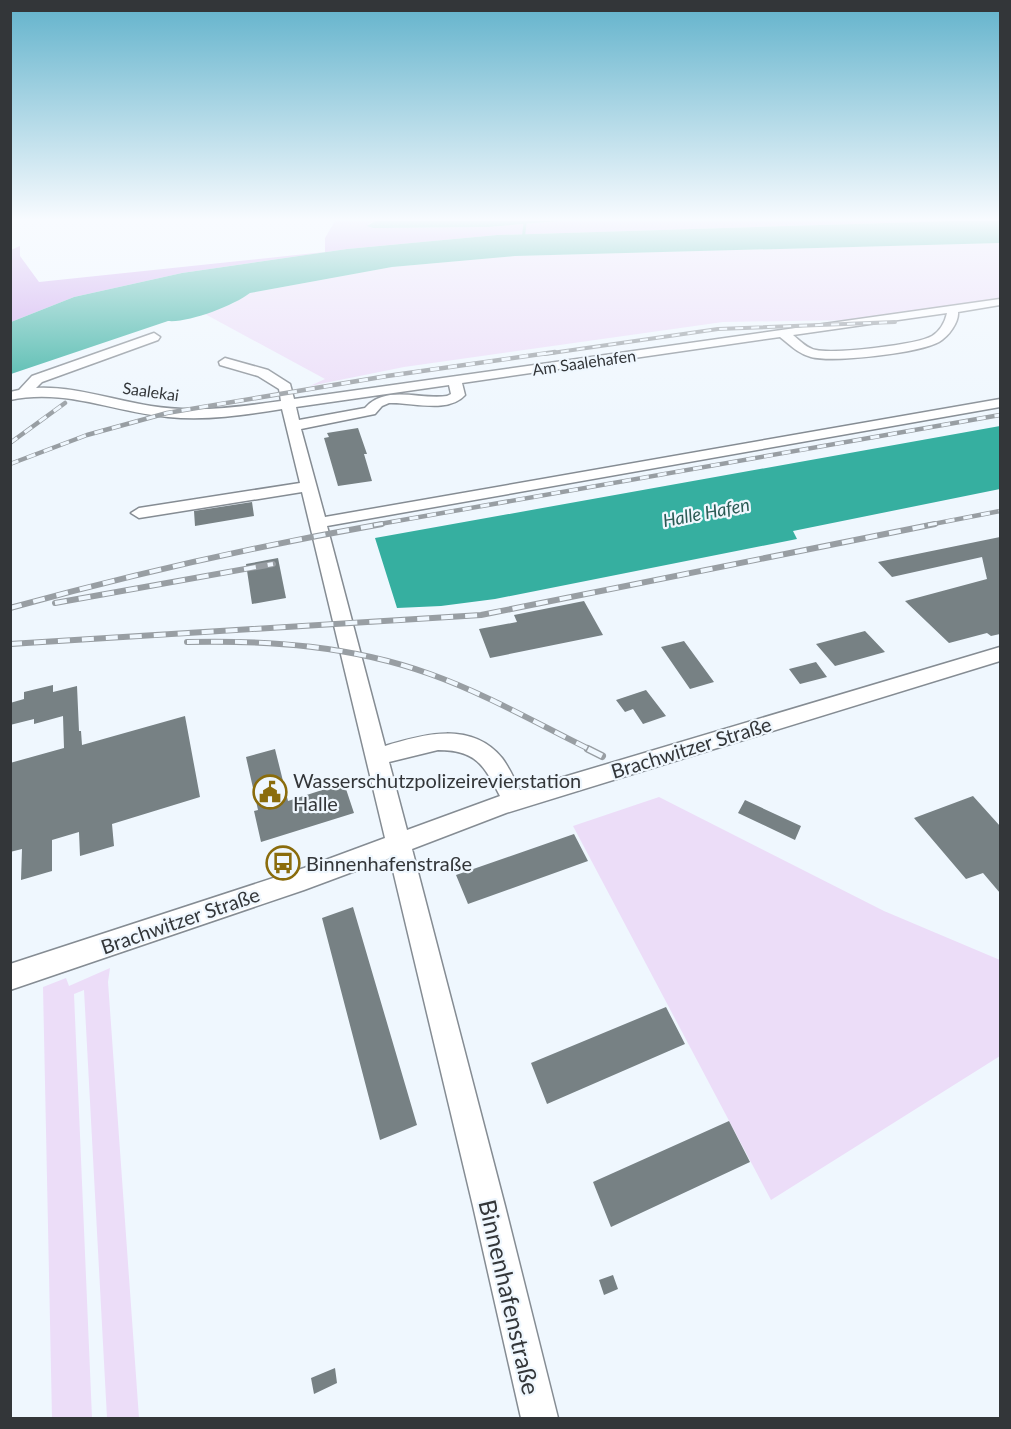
<svg xmlns="http://www.w3.org/2000/svg" width="1011" height="1429" font-family="Lato,sans-serif">
  <rect width="100%" height="100%" fill="#eff7fe"/>
  <!-- green -->
  <path fill="#ecddf8" d="M1000,243V299L853,320L723,322L404,367L310,386L325,379L205,314L232,304L250,293L392,267L515,256Z
    M659,797L884,911L1000,960V1056L771,1200L573,826Z
    M110,968L108,982L139,1418H107L84,990L74,994L92,1418H52L43,987L66,978L69,986Z"/>
  <!-- forest -->
  <path fill="#cea6ed" d="M335,221H375L368,224L373,228L489,227L559,221H952L497,235L347,249L182,273L74,297L11,322V250L20,246V256L39,282L325,252V238Z"/>
  <!-- water -->
  <path fill="#36afa0" d="M375,221H559L489,227L373,228L367,226Z
    M952,221H1000V243L515,256L392,267L250,293C233,306 188,323 168,321L11,374V322L74,297L182,273L347,249L497,235Z
    M1000,426V489L793,531L797,539L495,599L441,606L397,608L375,538Z"/>
  <g fill="none" stroke-linecap="round" stroke-linejoin="round">
    <!-- stream -->
    <path stroke="#36afa0" stroke-width="3" d="M523,240L525,224"/>
  </g>
  <!-- building -->
  <path fill="#778184" d="M358,428L367,454H364L372,481L338,486L324,438L329,437L327,433Z
    M252,502L254,516L195,526L194,511Z
    M1000,537V634L991,636L987,633L949,643L905,601L987,579L982,557L892,577L878,562Z
    M278,558L286,598L252,604L246,564Z
    M584,601L603,635L490,658L479,629L517,622L514,615Z
    M865,631L885,652L835,666L816,644Z
    M684,641L714,682L690,689L661,647Z
    M816,662L827,677L800,684L789,669Z
    M53,685V692L77,686L79,731H81L82,745L185,716L200,797L112,824L114,846L80,856L79,832L52,840V871L21,880L22,849L10,852V763L64,748L63,716L34,724V719L10,725V703L24,699V692Z
    M646,690L666,716L643,724L633,709L625,712L616,700Z
    M275,749L288,801L344,783L354,813L261,842L254,811L258,810L246,757Z
    M973,796L1000,826V893L983,873L966,879L914,818Z
    M745,800L801,826L795,840L738,813Z
    M574,834L588,861L468,904L456,875Z
    M353,907L417,1125L380,1140L322,918Z
    M666,1007L685,1044L547,1104L531,1063Z
    M729,1121L750,1162L611,1227L593,1182Z
    M613,1275L618,1289L604,1295L599,1280Z
    M335,1368L337,1383L314,1394L311,1378Z"/>
  <g fill="none" stroke-linecap="round" stroke-linejoin="round">
    <!-- minor casing -->
    <g stroke="#858c93" stroke-width="3">
      <path id="minor" d="M1000,299V305L958,312C959,322 949,336 939,342C919,353 834,363 811,357C799,354 790,345 780,337L462,383L465,395C448,414 412,402 389,403L382,406L375,414L301,429L325,517L1000,399V407L327,526L385,746C424,734 471,721 502,758C509,767 514,779 520,790L1000,647V661L506,813L412,849L505,1206L558,1418H521L473,1206L390,858L304,890L10,990V964L304,868L385,838L302,492L139,518L131,513L139,508L300,483L282,409C245,415 206,421 168,417C114,412 65,388 10,400V392L19,390L32,376L154,333L160,337L158,340L42,382L36,388C75,386 112,400 151,406C194,413 238,407 281,401L279,389L258,376L220,365L219,362L225,358L268,370L290,384L294,399ZM947,313C945,322 940,331 932,336C916,345 835,354 816,350C808,349 800,341 793,335ZM449,385L451,394L447,396C420,400 386,384 365,408L299,420L296,407ZM438,750C476,750 484,765 500,796L407,830L389,762Z"/>
    </g>
    <!-- minor -->
    <use href="#minor" fill="#fff" fill-rule="evenodd"/>
    <!-- rail-far3 casing -->
    <g stroke="#989ea3" stroke-width="4">
      <path id="rail-far3" d="M545,354L718,329L895,322"/>
    </g>
    <!-- rail-far2 casing -->
    <g stroke="#989ea3" stroke-width="4.5">
      <path id="rail-far2" d="M10,443L65,403
        M10,464L87,435L167,413L387,376L555,352
        M374,525L1000,415
        M928,525L1000,511"/>
    </g>
    <!-- rail-far1 casing -->
    <g stroke="#989ea3" stroke-width="6">
      <path id="rail-far1" d="M55,603L273,564
        M10,608C133,574 257,546 382,524
        M187,642C270,640 352,646 430,674C486,694 538,724 591,750
        M10,644L481,615L935,524"/>
    </g>
    <!-- rail casing -->
    <g stroke="#989ea3" stroke-width="8">
      <path id="rail" d="M588,749L602,756"/>
    </g>
    <!-- rail-far3 -->
    <use href="#rail-far3" stroke="#eff7fe" stroke-width="2" stroke-dasharray="8" stroke-linecap="butt"/>
    <!-- rail-far2 -->
    <use href="#rail-far2" stroke="#eff7fe" stroke-width="3" stroke-dasharray="9" stroke-linecap="butt"/>
    <!-- rail-far1 -->
    <use href="#rail-far1" stroke="#eff7fe" stroke-width="4" stroke-dasharray="12" stroke-linecap="butt"/>
    <!-- rail -->
    <use href="#rail" stroke="#eff7fe" stroke-width="5" stroke-dasharray="16" stroke-linecap="butt"/>
  </g>
  <!-- sky -->
  <linearGradient id="sky" x2="0" y2="1"><stop stop-color="#61b2cb"/><stop offset="0.52" stop-color="#f8fbff"/><stop offset="1" stop-color="#f8fbff" stop-opacity="0"/></linearGradient>
  <rect width="1011" height="422" fill="url(#sky)"/>
  <!-- icons -->
  <defs>
    <g id="civic-ring" transform="scale(1.725)"><circle r="9.5" fill="#eff7fe" stroke="#8a6c0c" stroke-width="1.5"/><path d="M-.6-6.5H3V-4.5H.6V-3L4-1V1h2V6H-6V1h2V-1L-.6-3ZM-1.2 2.5V6h2.4V2.5Z" fill="#8a6c0c"/></g>
    <g id="bus-ring" transform="scale(1.725)"><circle r="9.5" fill="#eff7fe" stroke="#8a6c0c" stroke-width="1.5"/><path d="M-5-6H5V4H4V6H2V4H-2V6H-4V4H-5ZM-3.5-4V0h7V-4ZM-3.5 1.2v1.5H-2V1.2ZM2 1.2v1.5H3.5V1.2Z" fill="#8a6c0c"/></g>
  </defs>
  <g fill-rule="evenodd">
    <use href="#civic-ring" x="270" y="792"/>
    <use href="#bus-ring" x="283" y="863"/>
  </g>
  <g text-anchor="middle" dominant-baseline="central" stroke-width="4.5" stroke-linejoin="round" paint-order="stroke">
    <!-- far-street labels -->
    <g font-size="16" fill="#333639" stroke="#eff7fe">
      <text transform="translate(584 362) rotate(-8)">Am Saalehafen</text>
      <text transform="translate(151 391) rotate(8)">Saalekai</text>
    </g>
    <!-- far-water labels -->
    <g font-size="18" font-style="italic" fill="#295a53" stroke="#eff7fe">
      <text transform="translate(706 512) rotate(-11)">Halle Hafen</text>
    </g>
    <!-- street labels -->
    <g font-size="20" fill="#333639" stroke="#eff7fe">
      <text transform="translate(691 747) rotate(-17)">Brachwitzer Straße</text>
      <text transform="translate(180 920) rotate(-19)">Brachwitzer Straße</text>
    </g>
    <!-- poi labels -->
    <g font-size="20" fill="#333639" stroke="#eff7fe" text-anchor="start">
      <text x="293" y="780">Wasserschutzpolizeirevierstation<tspan x="293" dy="23">Halle</tspan></text>
      <text x="306" y="863">Binnenhafenstraße</text>
    </g>
    <!-- near-street labels -->
    <g font-size="24" fill="#333639" stroke="#eff7fe">
      <text transform="translate(510 1297) rotate(77)">Binnenhafenstraße</text>
    </g>
  </g>
  <!-- border -->
  <rect width="1011" height="1429" fill="none" stroke="#333639" stroke-width="24"/>
</svg>
